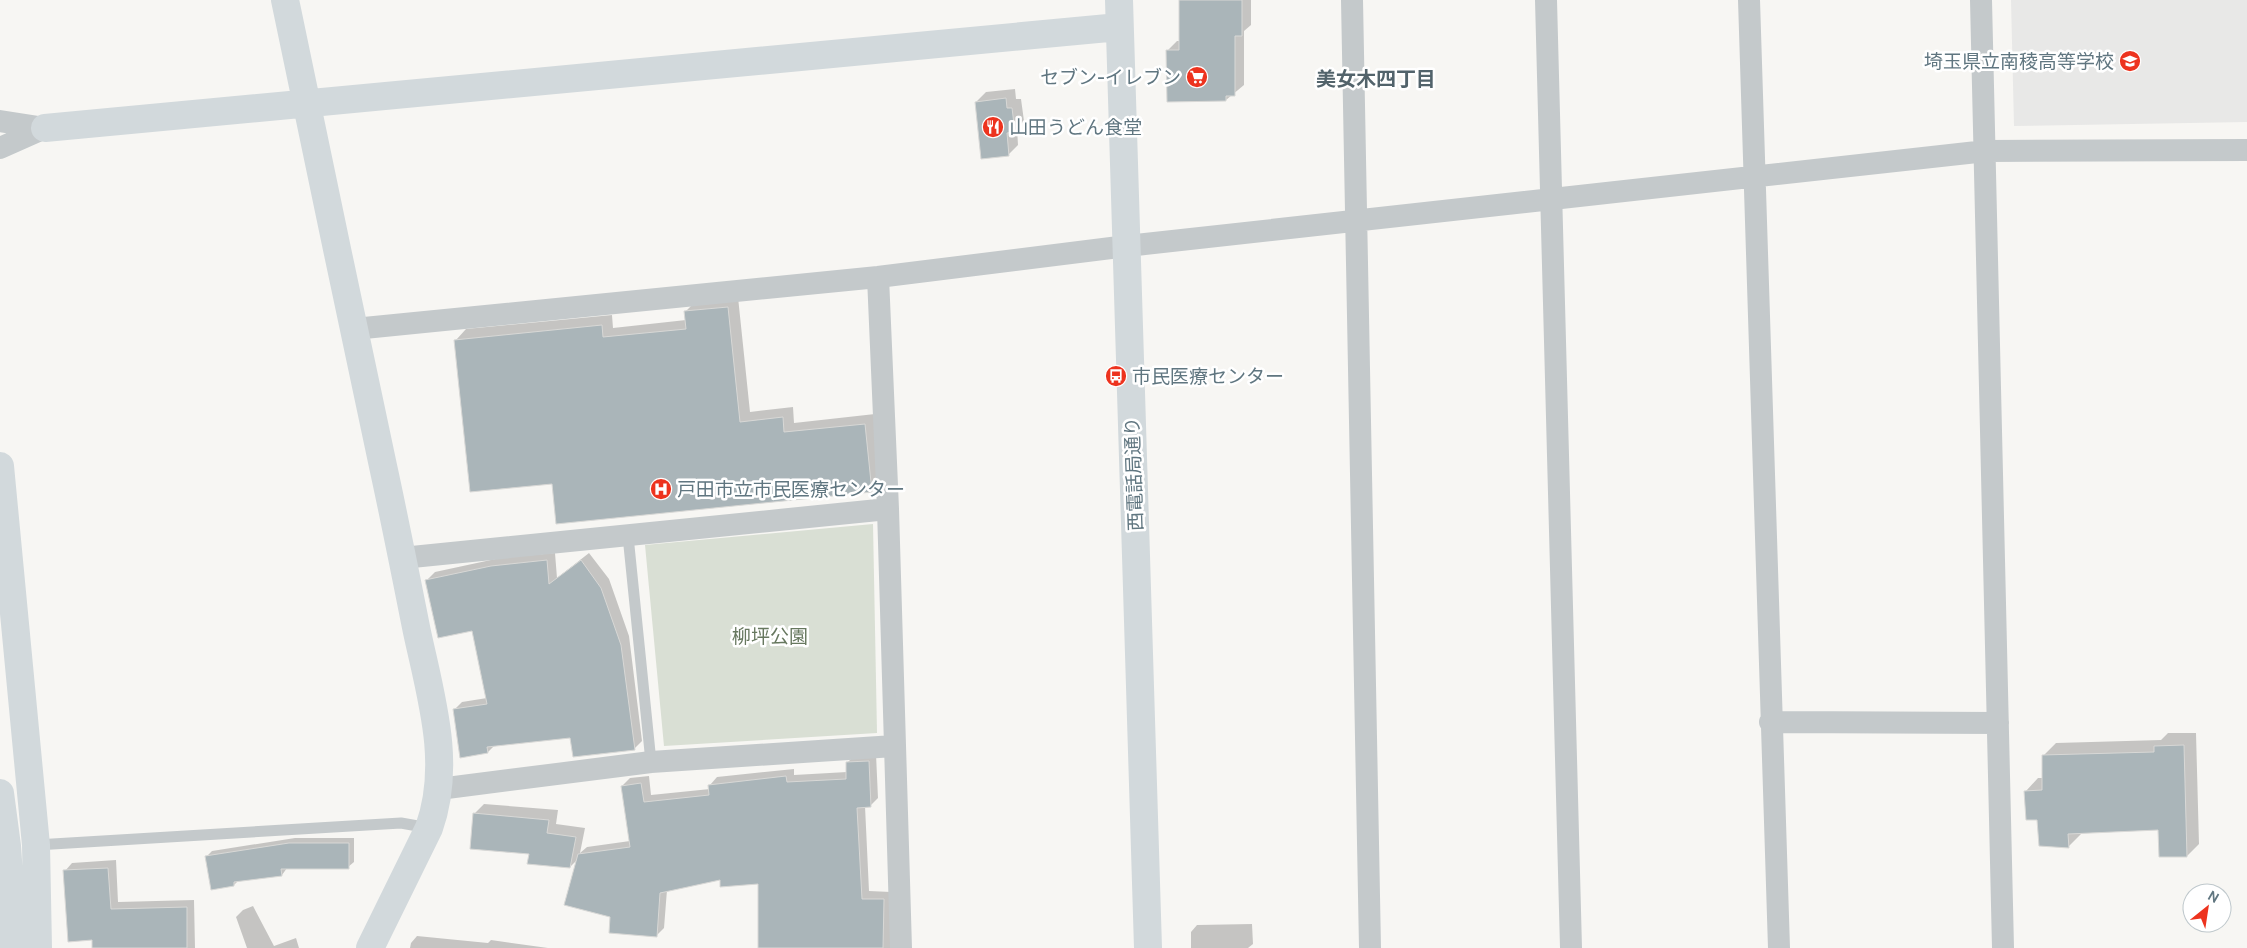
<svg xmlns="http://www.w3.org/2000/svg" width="2247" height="948" font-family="Cabin,'Noto Sans JP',sans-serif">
  <rect width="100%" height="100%" fill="#f7f6f3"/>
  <!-- built -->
  <path fill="#e8e8e7" d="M2011,0H2247V122L2014,126Z"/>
  <!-- green -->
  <path fill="#d9dfd4" d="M873,524L877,733L664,746L645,545Z"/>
  <!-- shadow -->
  <path fill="#0003" d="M1180,0H1251V25L1244,31V85L1226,100L1167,51L1177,41H1180Z
    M1015,89L1016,99H1021L1024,121L1017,128L1018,145L1008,155L976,102L986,92Z
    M738,297L750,412L793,407L794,423L875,414L882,481L872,491L553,482L456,340L466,329L612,315L613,328L686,320L685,312L696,301Z
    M555,553L557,578L589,553L609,579L629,636L642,741L634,749L572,736L495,745L488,752L454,710L462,702L487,698L473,629L427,580L435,572L500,558Z
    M2168,733H2196L2199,844L2187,856L2160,829L2081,832V834L2068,847L2038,818L2026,791L2038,778H2043V756L2056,743L2161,740Z
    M876,754L878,798L870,806H865L869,891L891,892L890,948H759L760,882L721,879L667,890L664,928L656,936L612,916L578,859L570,867L530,853L474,814L484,804L558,810L556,824L585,828L580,853L587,847L630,841L622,786L630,778L649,776L651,795L710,789V785L717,777L794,769V775L847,772V763L855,755Z
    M295,838H354V862L348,867L287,868L282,875L238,881L234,885L206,857L212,851Z
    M116,860L118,902L194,900L195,948H93V939L65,871L72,863Z
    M253,906L274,946L296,938L299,948H247L236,917L243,910Z
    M1252,924L1253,944L1248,948H1191V932L1197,925Z
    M417,936L488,943L491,940L548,948H410L411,943Z"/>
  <!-- building -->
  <path fill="#aab5b9" stroke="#d8d8d6" d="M1179,0H1242V36H1235V96H1226V101L1167,102L1166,50H1179Z
    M1006,98L1007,108H1012L1015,132L1007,133L1009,156L981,159L975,102Z
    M728,307L740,422L783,417L784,432L865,424L872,492L556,524L552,484L470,492L454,340L602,325L603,337L686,329L684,311Z
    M547,560L549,584L581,560L601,588L621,645L635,750L573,757L570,738L487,747L488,753L460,758L453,709L487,704L472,631L438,638L425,580L491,566Z
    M2184,745L2187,857H2159L2158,830L2068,834L2069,848L2039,846L2037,820H2026L2024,791L2042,790V755L2154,752V746Z
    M869,761L871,807L857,808L862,899H884L883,948H758V884L720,887V880L660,893L657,937L609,933L610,917L564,905L578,854L630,847L621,786L641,783L644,802L709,795L708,785L786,776L787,782L846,779V762Z
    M473,813L549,820L547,833L576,837L570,868L527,864L529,854L470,849Z
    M289,843H349V869H281L282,876L234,882V886L211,890L205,856Z
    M108,868L111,909L187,907V948H92V940L68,942L63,870Z"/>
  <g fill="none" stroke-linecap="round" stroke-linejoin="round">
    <!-- lane -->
    <path stroke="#c4c9cb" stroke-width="11" d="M628,536L651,762
      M36,845L401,823L429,828"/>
    <!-- street -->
    <path stroke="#c4c9cb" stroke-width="22" d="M1352,0L1370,948
      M1546,0L1571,948
      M1749,0L1779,948
      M1981,0L2003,948
      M0,121L45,128
      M0,148L45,128
      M878,277L888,509L901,948
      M354,329L878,277L1127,246L1986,151L2247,150
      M402,558L888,509
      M1770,722L1998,723
      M439,789L651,762L894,746"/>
    <!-- secondary -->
    <path stroke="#d2d9dc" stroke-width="28" d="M285,0C317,155 350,311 383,466C395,521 406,577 417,632C431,697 452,764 429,828L370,948
      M1119,0L1148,948
      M45,128L1119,27"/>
    <!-- highway -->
    <path stroke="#d2d9dc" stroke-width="28" d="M0,466L36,845L38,948
      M0,793L7,846L14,948"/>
  </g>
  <!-- icons -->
  <defs>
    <g id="school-disc" transform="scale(1.125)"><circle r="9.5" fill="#ed331e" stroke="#fff"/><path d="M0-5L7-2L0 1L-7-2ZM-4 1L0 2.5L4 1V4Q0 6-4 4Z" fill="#fff"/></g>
    <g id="supermarket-disc" transform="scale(1.125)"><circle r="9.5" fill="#ed331e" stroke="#fff"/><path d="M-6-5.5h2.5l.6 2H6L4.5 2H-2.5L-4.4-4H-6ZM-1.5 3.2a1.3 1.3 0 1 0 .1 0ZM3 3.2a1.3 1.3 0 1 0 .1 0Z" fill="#fff"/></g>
    <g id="restaurant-disc" transform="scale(1.125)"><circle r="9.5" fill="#ed331e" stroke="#fff"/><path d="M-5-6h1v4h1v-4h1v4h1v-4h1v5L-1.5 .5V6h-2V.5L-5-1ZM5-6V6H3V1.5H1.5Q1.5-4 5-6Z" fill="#fff"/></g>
    <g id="bus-disc" transform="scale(1.125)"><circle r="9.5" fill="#ed331e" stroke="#fff"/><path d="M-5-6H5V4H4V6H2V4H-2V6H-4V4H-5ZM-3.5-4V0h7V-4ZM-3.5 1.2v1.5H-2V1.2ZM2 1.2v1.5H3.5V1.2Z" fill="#fff"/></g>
    <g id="hospital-disc" transform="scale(1.125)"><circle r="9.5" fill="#ed331e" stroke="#fff"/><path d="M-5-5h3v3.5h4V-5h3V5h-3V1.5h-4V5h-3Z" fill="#fff"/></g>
  </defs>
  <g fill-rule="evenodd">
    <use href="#school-disc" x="2130" y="61"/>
    <use href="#supermarket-disc" x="1197" y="77"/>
    <use href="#restaurant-disc" x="993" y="127"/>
    <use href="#bus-disc" x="1116" y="376"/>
    <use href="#hospital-disc" x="661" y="489"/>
  </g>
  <g text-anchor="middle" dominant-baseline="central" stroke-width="5" stroke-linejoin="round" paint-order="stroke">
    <!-- poi labels -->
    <g font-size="19" fill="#607680" stroke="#fff" text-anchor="start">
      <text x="2114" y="61" text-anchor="end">埼玉県立南稜高等学校</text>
      <text x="1181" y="77" text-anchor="end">セブン-イレブン</text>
      <text x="1009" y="127">山田うどん食堂</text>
      <text x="1132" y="376">市民医療センター</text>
      <text x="677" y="489">戸田市立市民医療センター</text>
    </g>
    <!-- street labels -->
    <g font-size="19" fill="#607680" stroke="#fff">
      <text transform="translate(1134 474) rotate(-92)">西電話局通り</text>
    </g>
    <!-- park labels -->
    <g font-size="19" fill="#67785f" stroke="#fff">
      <text x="770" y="636">柳坪公園</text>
    </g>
    <!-- neighbourhood labels -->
    <g font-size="20" font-weight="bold" fill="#52636b" stroke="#fff">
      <text x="1376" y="79">美女木四丁目</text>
    </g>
  </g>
  <!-- north arrow -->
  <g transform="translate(2207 908) rotate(30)"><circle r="24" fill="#ffffff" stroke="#bfc8cc"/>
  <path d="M0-4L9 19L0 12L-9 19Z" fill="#ed331e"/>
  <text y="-8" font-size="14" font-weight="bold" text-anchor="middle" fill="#607680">N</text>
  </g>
</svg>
